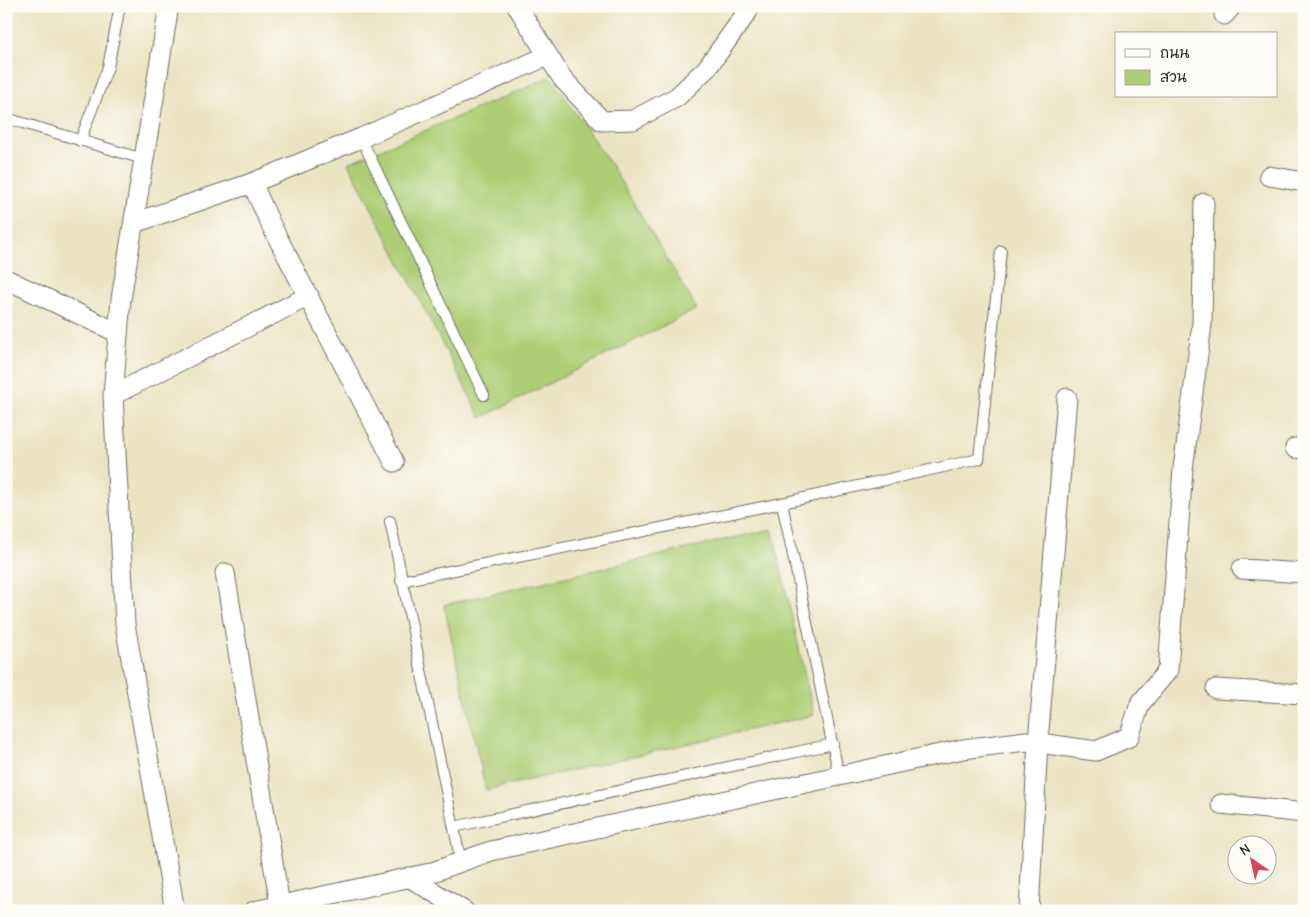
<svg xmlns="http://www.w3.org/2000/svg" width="1310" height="917" font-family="'Comic Neue','Playpen Sans Thai',sans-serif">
  <rect width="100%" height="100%" fill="#fdfcf7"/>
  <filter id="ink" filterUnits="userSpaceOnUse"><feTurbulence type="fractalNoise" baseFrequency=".02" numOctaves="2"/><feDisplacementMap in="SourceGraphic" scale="10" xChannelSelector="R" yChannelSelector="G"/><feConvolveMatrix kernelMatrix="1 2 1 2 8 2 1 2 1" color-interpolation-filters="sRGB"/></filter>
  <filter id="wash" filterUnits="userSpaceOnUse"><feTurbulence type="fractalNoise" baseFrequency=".0096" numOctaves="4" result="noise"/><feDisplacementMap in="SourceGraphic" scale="20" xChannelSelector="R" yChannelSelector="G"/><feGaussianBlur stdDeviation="1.12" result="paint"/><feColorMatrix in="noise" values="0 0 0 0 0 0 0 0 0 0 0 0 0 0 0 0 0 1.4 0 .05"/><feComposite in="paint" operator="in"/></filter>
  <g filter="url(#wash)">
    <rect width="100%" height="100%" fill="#ebe4c3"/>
    <!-- green -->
    <path fill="#aece76" stroke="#6c7c50" d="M550,76L611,165L697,309L481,418L348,163L528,87Z
      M772,529L814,715L486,790L444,605Z"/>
  </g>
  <g filter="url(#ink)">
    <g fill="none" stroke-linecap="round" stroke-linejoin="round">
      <!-- lane casing -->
      <g stroke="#6e6c60" stroke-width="12">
        <path id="lane" d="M6,118L143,159
          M361,138L484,395
          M80,141L108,67L120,6
          M782,503L839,776
          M390,521L461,862
          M401,581L782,503L979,459L1001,251
          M454,827L833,744"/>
      </g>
      <!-- street casing -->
      <g stroke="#6e6c60" stroke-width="21">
        <path id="street" d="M169,6L121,299L113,395L125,624L175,911
          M517,6L562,78L602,121L633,120L677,97L707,68L748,11L747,6
          M1224,15L1232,6
          M1269,176L1304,182
          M252,183L271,225L394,462
          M134,223L252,183L361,138L547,56
          M6,279L118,333
          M113,395L309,296
          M1295,448L1304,449
          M1242,569L1304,573
          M225,573L280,905
          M1216,689L1304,694
          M1221,804L1304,813
          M409,877L464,911
          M254,911L430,873L491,851L963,749L1026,741L1096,751L1129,737L1140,704L1168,670L1183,469L1202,324L1204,203
          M1029,911L1038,742L1067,398"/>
      </g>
      <!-- lane -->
      <use href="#lane" stroke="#fff" stroke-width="10"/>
      <!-- street -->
      <use href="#street" stroke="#fff" stroke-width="19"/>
    </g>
  </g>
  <!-- margin -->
  <rect width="1310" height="917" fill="none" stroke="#fdfcf7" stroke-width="25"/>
  <!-- legend -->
  <rect x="1115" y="32" width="162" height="65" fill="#fdfcf7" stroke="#a9a8a5"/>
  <rect x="1125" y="49" width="25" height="8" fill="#ffffff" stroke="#a9a8a5"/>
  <text x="1160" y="58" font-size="15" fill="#2b2b2b">ถนน</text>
  <rect x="1125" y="70" width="25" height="15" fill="#aece76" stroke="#a9a8a5"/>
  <text x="1160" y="82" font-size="15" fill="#2b2b2b">สวน</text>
  <!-- north arrow -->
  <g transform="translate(1252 860) rotate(326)"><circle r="24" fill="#fdfcf7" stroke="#a9a8a5"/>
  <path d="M0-4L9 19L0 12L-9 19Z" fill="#d1495b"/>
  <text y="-8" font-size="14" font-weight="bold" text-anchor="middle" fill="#2b2b2b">N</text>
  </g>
</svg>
